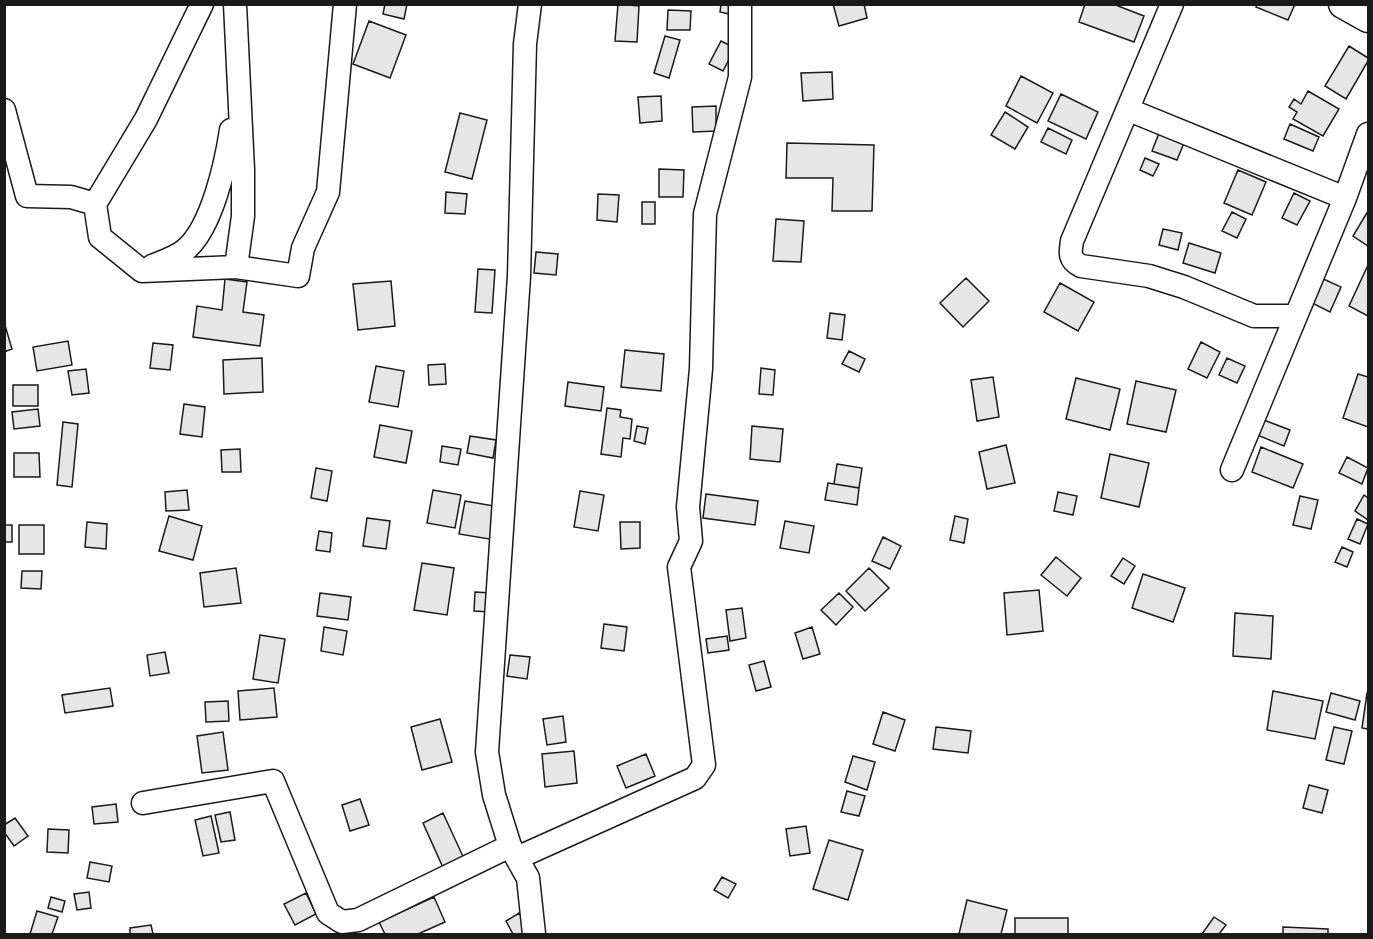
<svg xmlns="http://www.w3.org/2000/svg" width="1373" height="939" font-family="Signika,sans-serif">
  <rect width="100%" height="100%" fill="#fff"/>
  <!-- building -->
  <path fill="#e6e6e6" stroke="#1a1a1a" stroke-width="1.5" d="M385,4H407L404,19L383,14Z
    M618,4L639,6L637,42L615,41Z
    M721,4H730L729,14L720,12Z
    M833,4H864L867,18L839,26Z
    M1085,4H1113L1144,16L1134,42L1079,22Z
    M1257,4H1295L1288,20L1256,7Z
    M668,10L691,11L690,30H667Z
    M369,21L406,35L390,78L353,64Z
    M665,36L680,40L669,78L654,73Z
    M721,41L735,48L723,71L709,64Z
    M1349,46L1368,58V61L1346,99L1325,86Z
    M832,72L833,99L803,101L801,73Z
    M1021,76L1053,93L1037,123L1006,106Z
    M1308,91L1339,109L1323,136L1293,119L1297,112L1289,107L1294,99L1301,104Z
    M1061,94L1098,112L1086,139L1048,121Z
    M661,96L662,121L640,123L638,97Z
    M716,106V131L693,132L692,107Z
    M1005,112L1028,127L1015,149L991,135Z
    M460,113L487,120L472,179L445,172Z
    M1290,124L1319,137L1313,151L1284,139Z
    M1048,128L1072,140L1066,154L1041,142Z
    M1161,128L1186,138L1177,160L1152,151Z
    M787,143L874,145L872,211H832L833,178H786Z
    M1145,158L1159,164L1153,176L1140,170Z
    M659,169L684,170L683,197H659Z
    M1238,170L1266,182L1252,215L1224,203Z
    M446,192L467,194L465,214L445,213Z
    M1294,193L1310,201L1297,225L1282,218Z
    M598,194L619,195L617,222L597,220Z
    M642,202H655V224H642Z
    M1368,211V246L1353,236Z
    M1232,212L1246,219L1237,238L1222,231Z
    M776,219L804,221L801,262L773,261Z
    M1163,229L1182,233L1178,250L1159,245Z
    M1189,243L1221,253L1215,273L1183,263Z
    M536,252L558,254L556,275L534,273Z
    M1368,265V316L1349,306Z
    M478,269L495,270L492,313L475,312Z
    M1317,276L1341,287L1330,312L1306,300Z
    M966,278L989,301L963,327L940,303Z
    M225,279L247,282L243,312L264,315L260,346L193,337L197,306L222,310Z
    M391,281L395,326L358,330L353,284Z
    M1060,283L1094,302L1078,331L1044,312Z
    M830,313L845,315L842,340L827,338Z
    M4,322L12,349L4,352Z
    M68,341L72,365L37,371L33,347Z
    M1201,342L1220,352L1207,378L1188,369Z
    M153,343L173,345L170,370L150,368Z
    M625,350L664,354L661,391L621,387Z
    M849,351L865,359L859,372L842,364Z
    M262,358L263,392L224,394L223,360Z
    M1227,358L1245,366L1237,383L1219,375Z
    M445,364L446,384L429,385L428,365Z
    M376,366L404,371L398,407L369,402Z
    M761,368L775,370L773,395L759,394Z
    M86,369L89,393L72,395L68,371Z
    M1358,374L1368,377V427L1343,418Z
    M993,377L999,417L977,421L971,380Z
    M1076,378L1120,389L1110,430L1066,419Z
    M1136,381L1176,390L1166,432L1127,424Z
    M568,382L604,387L601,411L565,406Z
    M13,385H38V406H13Z
    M184,404L205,407L202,437L180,434Z
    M607,408L621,410L620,417L632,419L630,439L623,438L621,457L601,454Z
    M38,409L40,426L14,429L12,412Z
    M1261,419L1290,430L1284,446L1255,434Z
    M63,422L78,424L72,487L57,485Z
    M380,425L412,431L406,463L374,457Z
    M637,426L648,428L645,444L634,441Z
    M752,426L783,429L780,462L750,459Z
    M470,436L496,440L493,458L467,453Z
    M1006,445L1015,483L987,489L979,452Z
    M442,446L461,449L458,465L440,462Z
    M1261,447L1303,464L1293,488L1252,472Z
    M240,449L241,472H222L221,450Z
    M14,453H39L40,477H14Z
    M1110,454L1149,463L1139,507L1101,498Z
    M1347,457L1368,468L1362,484L1339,473Z
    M837,464L862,468L859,488L834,484Z
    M316,468L332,471L327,501L311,498Z
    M828,483L859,488L857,505L825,500Z
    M187,490L189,510L166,511L165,492Z
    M433,490L461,495L455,528L427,523Z
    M580,491L604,495L598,531L574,527Z
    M1058,492L1077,496L1073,515L1054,511Z
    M706,494L758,501L755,525L703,518Z
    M1364,495L1368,498V520L1355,511Z
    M1300,496L1318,500L1311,529L1293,525Z
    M465,501L500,507L495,540L459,534Z
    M169,516L202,526L193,560L159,551Z
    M955,516L968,519L964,543L950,540Z
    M367,518L390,521L386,549L363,546Z
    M1357,519L1368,524L1360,544L1348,539Z
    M785,521L814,526L809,553L780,548Z
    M87,522L107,524L106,549L85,547Z
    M620,522H640V548L621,549Z
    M4,525H12V542H4Z
    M19,525H44V554H19Z
    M319,531L332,533L330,552L316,550Z
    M883,537L901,546L890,569L872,561Z
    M1342,547L1353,552L1347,567L1335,562Z
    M1056,557L1081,578L1067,596L1041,575Z
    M1123,558L1135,566L1124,584L1111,576Z
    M422,563L454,568L447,615L414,610Z
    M236,568L241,603L204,607L200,573Z
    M869,568L889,588L865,611L846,591Z
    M22,571H42L41,589L21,588Z
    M1143,574L1185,588L1173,622L1132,608Z
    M1039,590L1043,631L1007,635L1004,593Z
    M475,592L491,593L490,612L474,611Z
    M320,593L351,597L348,620L317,616Z
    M839,593L853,607L836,625L821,610Z
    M742,608L746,638L730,641L726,610Z
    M1235,613L1273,616L1271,659L1233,656Z
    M604,624L627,627L624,651L601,648Z
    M324,627L347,631L343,655L321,651Z
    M812,627L820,654L803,659L795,633Z
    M260,635L285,639L278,683L253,679Z
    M727,636L729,650L708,653L706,639Z
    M165,652L169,673L150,676L147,655Z
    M510,655L530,657L527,679L507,676Z
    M764,661L771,687L756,691L749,665Z
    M110,688L113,706L65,713L62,695Z
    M274,688L277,717L240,720L238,691Z
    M1273,691L1323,701L1315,739L1267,730Z
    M1331,693L1360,701L1355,720L1326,712Z
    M1367,693H1368V729L1362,728Z
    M228,701L229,721L206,722L205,702Z
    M883,712L905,720L895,751L873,744Z
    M563,716L566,742L547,745L543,719Z
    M440,719L452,762L422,770L411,727Z
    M936,727L971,731L968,753L933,749Z
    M1334,727L1352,731L1344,764L1326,760Z
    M223,732L228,770L202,773L197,736Z
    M574,751L577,783L545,787L542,754Z
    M646,754L655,776L626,788L617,766Z
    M853,756L875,762L867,790L845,782Z
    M1309,785L1328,790L1322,813L1303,808Z
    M847,791L865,796L859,816L841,812Z
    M360,799L369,825L350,831L342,805Z
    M116,804L118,822L94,824L92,807Z
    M230,812L235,840L221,842L215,815Z
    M443,813L466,863L445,872L423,823Z
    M211,816L219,853L203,856L195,820Z
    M15,818L28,836L14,846L4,832V825Z
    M806,826L810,853L790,856L786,829Z
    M48,829L69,830L68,853L47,852Z
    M829,840L863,850L848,900L813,889Z
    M90,862L112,866L109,882L87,878Z
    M722,877L736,884L728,898L714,890Z
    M89,892L91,908L77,910L74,894Z
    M306,893L316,914L295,925L284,904Z
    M51,897L65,901L62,912L48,908Z
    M434,897L445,922L418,934H385L379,922Z
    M967,900L1007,910L1001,934H959Z
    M37,911L58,917L52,934H30Z
    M519,913L531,934H513L506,921Z
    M1214,917L1226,925L1219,934H1202Z
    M1015,918H1068V934H1015Z
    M151,925L153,934H130V928Z
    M1283,927L1328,929V934H1283Z"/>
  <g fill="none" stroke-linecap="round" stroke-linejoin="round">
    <!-- minor casing -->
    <g stroke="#1a1a1a" stroke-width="25">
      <path id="minor" d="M235,4L243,170V216L236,267
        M530,4L525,44L519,276L487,752L494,795L510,846L528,878L534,934
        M1172,4L1072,241C1070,253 1069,260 1081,266L1149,276L1184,287L1254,316H1296
        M4,110L27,196L71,197L95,204L146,119L202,4
        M1129,110L1345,198
        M95,204L100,237L142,271L236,267L298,276L303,248L328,192L345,4
        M152,266C162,262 177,257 185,250C212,228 226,163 231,130
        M1232,470L1345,198L1368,134
        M143,803L273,781L328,913L342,922L358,920L510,846
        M517,858L695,778L704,765L679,567L691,541L688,507L701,369L705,214L740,77V4"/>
    </g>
    <!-- tertiary casing -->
    <g stroke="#1a1a1a" stroke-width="31">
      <path id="tertiary" d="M1343,4L1368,18"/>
    </g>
    <!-- minor -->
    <use href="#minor" stroke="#fff" stroke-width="22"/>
    <!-- tertiary -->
    <use href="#tertiary" stroke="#fff" stroke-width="28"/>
  </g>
  <!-- border -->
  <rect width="1373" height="939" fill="none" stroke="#1a1a1a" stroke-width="12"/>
</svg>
